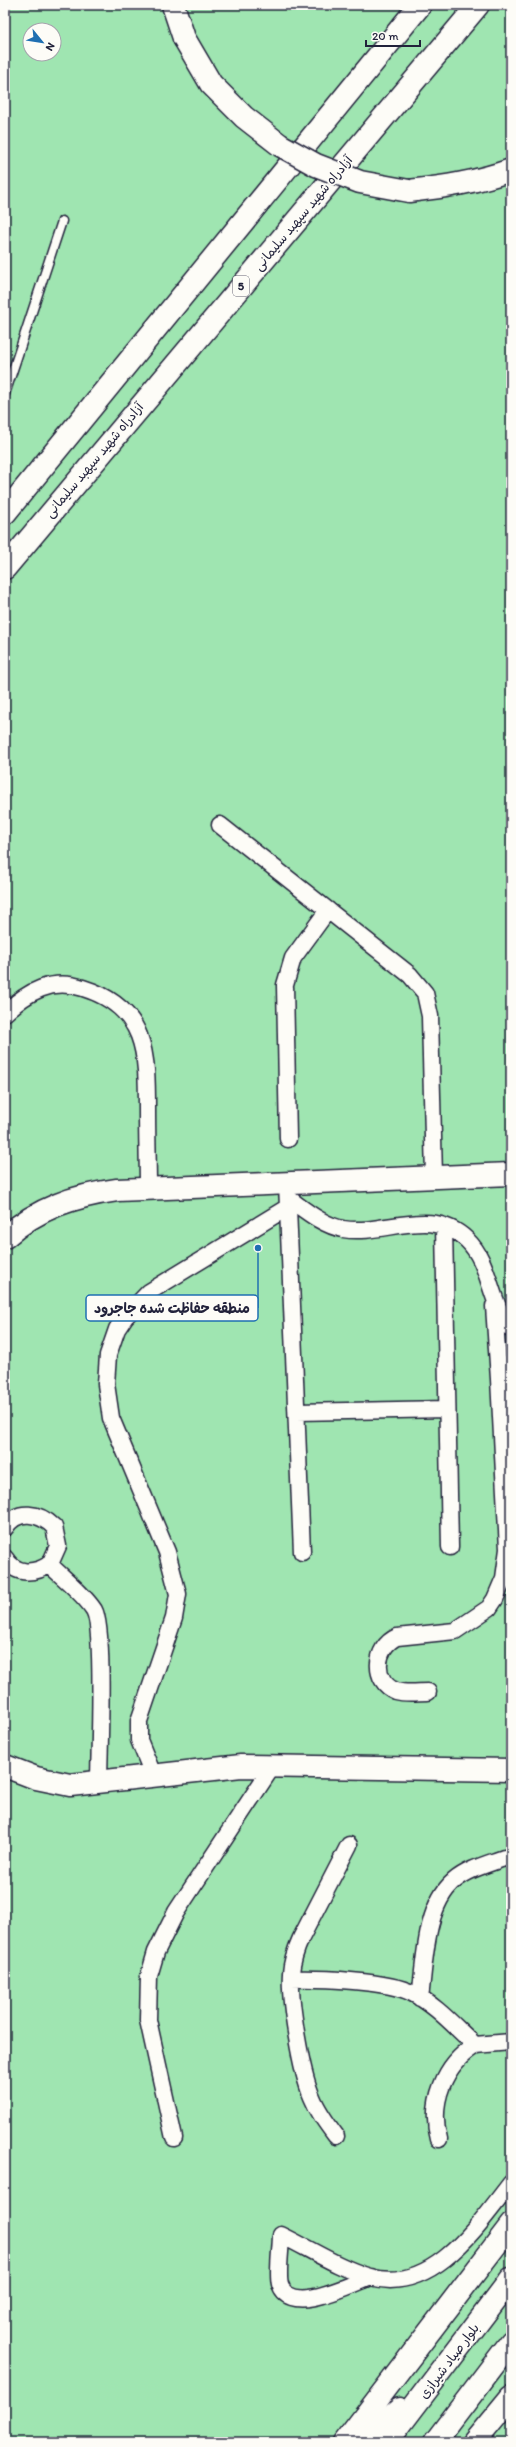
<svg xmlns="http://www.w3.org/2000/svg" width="516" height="2447" font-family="Itim,'Playpen Sans Arabic',sans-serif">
  <rect width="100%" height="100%" fill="#f9eee5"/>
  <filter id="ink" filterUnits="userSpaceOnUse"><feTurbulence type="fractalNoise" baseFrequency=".025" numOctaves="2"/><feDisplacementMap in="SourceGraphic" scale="8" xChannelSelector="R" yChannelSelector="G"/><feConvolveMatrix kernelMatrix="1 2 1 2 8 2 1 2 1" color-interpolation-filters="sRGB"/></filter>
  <g filter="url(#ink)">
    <!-- green -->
    <path fill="#9fe5b1" stroke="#608476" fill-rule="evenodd" d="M5,5H511V2442H5ZM30,30H54V54H30Z"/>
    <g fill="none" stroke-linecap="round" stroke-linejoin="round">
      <!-- lane casing -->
      <g stroke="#22223b" stroke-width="11">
        <path id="lane" d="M5,394L62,221"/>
      </g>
      <!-- street casing -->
      <g stroke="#22223b" stroke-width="19">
        <path id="street" d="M220,825L410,975L425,993L430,1016L434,1177
          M5,1013C28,991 52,978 83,988C147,1008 147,1054 147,1110C147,1137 148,1163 148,1189
          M288,1139L285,985L293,958L328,910
          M287,1183L302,1552
          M288,1198C305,1210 322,1225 343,1229C385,1236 431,1205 467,1240C491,1263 489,1303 511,1329
          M444,1226L450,1547
          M494,1306L499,1379L511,1363
          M297,1412L447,1409
          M5,1528C17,1508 40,1513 54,1527L58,1546L50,1564C35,1574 16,1576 5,1558
          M49,1564C64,1579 83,1593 94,1610C105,1629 99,1754 99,1783
          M428,1692C418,1692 406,1694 396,1691C372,1682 374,1647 397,1637L455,1631L489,1608L495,1599L504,1578L508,1549L499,1379
          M154,1777L139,1740V1721L174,1618L178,1594L167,1552L111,1418L106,1384L108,1355L117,1329L125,1317L149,1292L288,1207
          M291,1979C319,1978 389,1981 412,1993C436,2005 455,2027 475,2045L511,2042
          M420,1998C425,1961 425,1906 454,1881C468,1869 488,1864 504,1858
          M336,2136C327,2124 318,2112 312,2097C301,2072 289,2000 291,1973C292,1960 296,1949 301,1938L349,1845
          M174,2138L148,2020L149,1976L156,1952L176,1912L272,1767
          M439,2139C429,2103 444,2064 476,2045
          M371,2277C352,2284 288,2317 280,2284C277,2273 281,2248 281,2235C310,2249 339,2268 370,2277C433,2295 478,2225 511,2183"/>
      </g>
      <!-- secondary casing -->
      <g stroke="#22223b" stroke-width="25">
        <path id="secondary" d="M5,1237C38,1208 74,1196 117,1190L511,1174
          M5,1766L36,1778L70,1785L241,1766L511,1770"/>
      </g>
      <!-- primary casing -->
      <g stroke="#22223b" stroke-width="25">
        <path id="primary" d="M345,2442L511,2225
          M361,2442L400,2409
          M387,2442L511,2279
          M435,2442L511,2342
          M474,2442L511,2397"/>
      </g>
      <!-- highway casing -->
      <g stroke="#22223b" stroke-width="25">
        <path id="highway" d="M173,5L184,38
          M409,191C444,187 477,182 511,170
          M5,513L420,5
          M5,568L478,5"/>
      </g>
      <!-- lane -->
      <use href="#lane" stroke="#fdfcf7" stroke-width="8"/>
      <!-- street -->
      <use href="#street" stroke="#fdfcf7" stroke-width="16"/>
      <!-- secondary -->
      <use href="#secondary" stroke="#fdfcf7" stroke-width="22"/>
      <!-- primary -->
      <use href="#primary" stroke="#fdfcf7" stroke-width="22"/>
      <!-- highway -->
      <use href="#highway" stroke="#fdfcf7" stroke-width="22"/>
      <!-- highway-bridge casing -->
      <g stroke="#22223b" stroke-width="25" stroke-linecap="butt">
        <path id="highway-bridge" d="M184,38L211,84L244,117L280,145L316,165L360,182L409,191"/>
      </g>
      <!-- highway-bridge -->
      <use href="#highway-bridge" stroke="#fdfcf7" stroke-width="22"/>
    </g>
  </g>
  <g text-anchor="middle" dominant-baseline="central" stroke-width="3.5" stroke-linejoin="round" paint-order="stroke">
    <!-- shield labels -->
    <rect fill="#fdfcf7" stroke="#646373" stroke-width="1" x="233" y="276" width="16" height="20" rx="3"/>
    <g font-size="12" font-weight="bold" fill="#22223b">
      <text x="241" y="286">5</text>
    </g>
    <!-- street labels -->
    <g font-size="13" fill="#22223b" stroke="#fdfcf7">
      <text transform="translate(303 213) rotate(-50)">آزادراه شهید سپهبد سلیمانی</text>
      <text transform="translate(94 460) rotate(-50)">آزادراه شهید سپهبد سلیمانی</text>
      <text transform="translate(449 2361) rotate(-53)">بلوار صیاد شیرازی</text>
    </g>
  </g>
  <!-- callouts -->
  <path fill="none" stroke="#1f6fb2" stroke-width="1.5" d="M258 1248L258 1308"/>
  <circle fill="#1f6fb2" stroke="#fdfcf7" stroke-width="1.5" cx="258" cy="1248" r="4"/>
  <rect fill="#fdfcf7" stroke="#1f6fb2" stroke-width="1.5" x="86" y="1295" width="172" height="26" rx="4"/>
  <g font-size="14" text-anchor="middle" font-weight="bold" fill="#22223b">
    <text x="172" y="1313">منطقه حفاظت شده جاجرود</text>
  </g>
  <!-- margin -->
  <rect width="516" height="2447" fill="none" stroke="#fdfcf7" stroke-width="20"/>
  <rect x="10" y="10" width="496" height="2427" fill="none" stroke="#22223b" stroke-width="1.5" filter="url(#ink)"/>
  <!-- north arrow -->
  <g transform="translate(42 42) rotate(120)"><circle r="19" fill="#fdfcf7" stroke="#a5a5ac"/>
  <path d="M0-3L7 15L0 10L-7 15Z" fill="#1f6fb2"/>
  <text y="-6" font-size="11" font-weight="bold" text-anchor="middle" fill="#22223b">N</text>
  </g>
  <!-- scale -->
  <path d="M366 40v6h54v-6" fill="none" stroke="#22223b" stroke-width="2"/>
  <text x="372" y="40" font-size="12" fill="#22223b" stroke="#fdfcf7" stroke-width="3" paint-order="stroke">20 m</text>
</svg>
